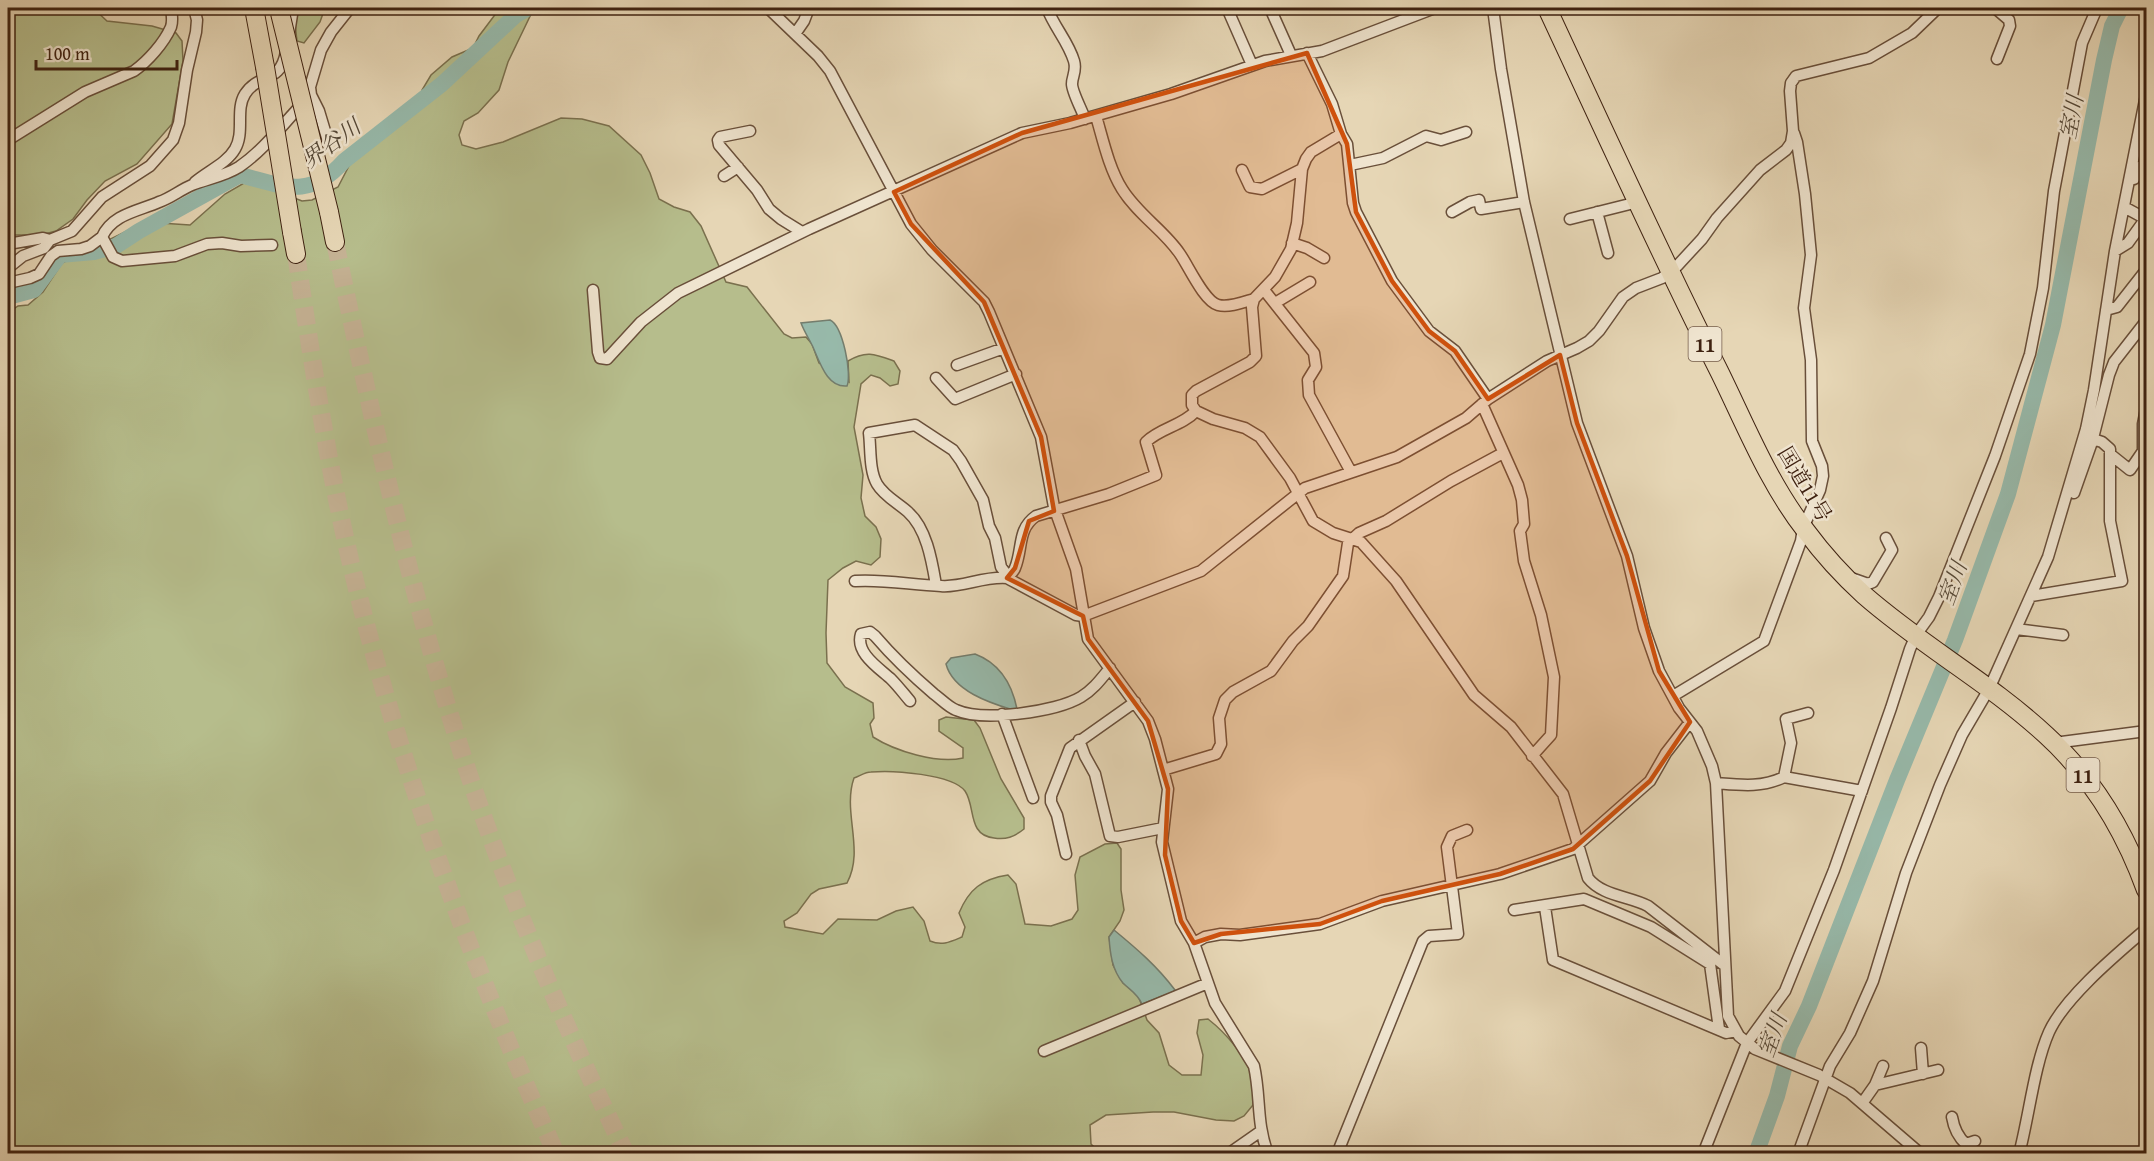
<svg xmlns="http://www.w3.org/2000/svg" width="2154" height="1161" font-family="'Gentium Book Plus','Noto Serif JP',serif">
  <rect width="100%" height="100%" fill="#e6d6b5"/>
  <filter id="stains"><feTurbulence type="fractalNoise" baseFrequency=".00333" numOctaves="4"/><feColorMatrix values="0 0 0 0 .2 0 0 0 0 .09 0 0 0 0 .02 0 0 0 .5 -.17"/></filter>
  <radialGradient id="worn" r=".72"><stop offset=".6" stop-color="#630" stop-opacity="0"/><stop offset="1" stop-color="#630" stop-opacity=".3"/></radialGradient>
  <!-- green -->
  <path fill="#b6bd8c" stroke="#7a704e" stroke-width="1.5" d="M8,8H93L107,21L152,26L176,33L182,41L183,61L172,124L137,164L105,181L87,200L73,219L56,231L41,235H8Z
    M296,8H325L320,22L304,43L297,41L295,24Z
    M500,8H534L508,62L499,90L478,113L464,121L459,135L462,145L476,149L503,142L561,118L582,119L609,126L641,155L650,173L659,199L674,207L690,212L701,226L726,282L747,287L784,334L792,338L806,337L812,344L819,363L849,382L848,361C866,350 875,354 894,361L900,371L898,384L890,386L880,378L871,375L861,384L854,427L863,475L861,498L865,516L876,527L881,539L880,557L871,565L856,561L843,568L828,580L826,633L827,663L845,687L873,703L874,718L870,724L873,737C895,751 937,764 963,758V748L939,731V720L946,717L974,720L980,728L1001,779L1024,818V829C1014,837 1006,840 994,838C967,835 976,807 965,791C952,774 892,770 871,772C865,772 860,776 854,778C842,812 865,850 847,883L819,889L811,894L797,913L784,921L785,927L823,934L838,919L877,920L896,911L913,907L924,921L930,941C942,946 950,942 962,937L965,927L959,913C969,889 982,879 1008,875L1016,884L1025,924L1051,926L1072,919L1078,910L1075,875L1080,857L1105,844L1117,843L1121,849V890L1124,910L1120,921L1109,937L1113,965L1123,983L1138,995L1147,1020L1159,1033L1169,1065L1182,1075H1201L1203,1055L1197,1033L1199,1020L1208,1019C1226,1033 1248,1058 1253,1081C1254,1089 1253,1097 1253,1105L1244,1116L1234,1121L1216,1120L1174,1112H1153L1106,1115L1090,1125L1091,1144L1101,1154H8V313L18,306L28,305L43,292L62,263L145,222L190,225L225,194L244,183L271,189L302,201L312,200L338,187L350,164L417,110L422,90L431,75L452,57L473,48L479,36Z"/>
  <!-- water -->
  <path fill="#97b9aa" stroke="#747d6d" stroke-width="1.5" d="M830,320C843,326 852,374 847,386C826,388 819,359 812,345C808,337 804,331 801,323Z
    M975,654C999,663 1012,684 1017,709L1013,710C990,703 953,691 946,664L951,658Z
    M1114,930C1137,949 1157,966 1175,990L1173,992L1142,1004C1137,993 1131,991 1123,983C1112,970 1110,953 1109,937Z"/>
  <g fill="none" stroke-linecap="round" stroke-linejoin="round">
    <!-- river -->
    <path stroke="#97b9aa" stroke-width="16" d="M8,297L34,290L60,255L94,252L116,246L139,231L240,175C284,186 309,200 344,161L442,84L516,15L528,8
      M1756,1154L1777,1096L1790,1046L1809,1006L1897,780L1955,640L2008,494L2053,325L2104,60L2112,26L2121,8"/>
    <!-- highway-tunnel -->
    <path stroke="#c5b294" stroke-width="18" stroke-dasharray="18 9" stroke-linecap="butt" d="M335,242C369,404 404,566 453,725C498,872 559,1014 626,1154
      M296,254C313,367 330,481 358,593C406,786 475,972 556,1154"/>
    <!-- street casing -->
    <g stroke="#694f3a" stroke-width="13">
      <path id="street" d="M768,8L818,56L830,71L911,224L932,250L984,302L989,312L1041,437L1054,507L1076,569L1088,639L1148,721L1155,739L1168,789L1162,842L1181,921L1194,943L1215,1003L1254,1066C1261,1097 1256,1122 1268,1154
        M1047,8C1054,27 1068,41 1074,61C1077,71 1072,76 1072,84C1072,92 1082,110 1085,119
        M1227,8L1252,65
        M1270,8L1291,55
        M1493,8L1501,69L1524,202L1577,423L1627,556L1644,628L1659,671L1679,708L1697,731L1712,766L1716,783L1728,1016L1739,1036L1755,1049L1819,1075L1850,1093L1921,1154
        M1995,8L2009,20L2010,26L1997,59
        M8,13V20
        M289,34L293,8
        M795,34L804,21L809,8
        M1307,53L1332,104L1341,134L1347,144L1353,203L1356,212L1392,281L1429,331L1455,351L1488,399
        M311,95L319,111L328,141
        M1096,116C1103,140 1109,168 1122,189C1138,215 1164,230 1180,254C1189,267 1204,301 1218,305C1229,308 1244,302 1254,299
        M750,131L720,137L718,140L719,145L757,190L769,209L781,219L802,232
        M1341,134L1311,152L1306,159L1302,169L1297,223L1291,249L1275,277L1254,299L1252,307L1256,356L1250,362L1196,391L1192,395V405L1196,411L1213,419L1245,428L1260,437L1290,478L1313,521L1333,533L1361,542L1396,581L1474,695L1511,727L1563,794L1588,878C1602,896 1629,896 1648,906L1724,965
        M8,140L85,92L134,71C148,61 164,43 171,27C173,21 172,14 171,8
        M1350,165L1383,158L1426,136L1441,140L1466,132
        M1242,170L1250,187L1262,189L1302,169
        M724,176L738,167
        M2134,179L2139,167L2146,165
        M195,182C208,171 227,163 235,149C245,132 235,110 245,94C259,72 280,85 286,52
        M2124,207L2146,219
        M1452,212L1470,202L1479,200L1481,209L1524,202
        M1597,212L1608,253
        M1570,219L1638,202
        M1292,243L1307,248L1324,258
        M8,244L43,238L50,240
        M272,245L241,246L222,243L207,244L175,256L122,261L113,257L102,237C112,214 139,211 159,202C171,198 180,190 192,185C207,179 225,176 239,167C267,148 287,118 311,95L310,87L321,50L331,32L350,8
        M2115,251L2128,243L2146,218
        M8,268L23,256L44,248L50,240L72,231L102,197L150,166L173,140L179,123L187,70L196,32L197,20L194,8
        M8,283L30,278L39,274L51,256L58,251L81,249L90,246L102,237
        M593,290L598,352L600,358L607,359L641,322L678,293L809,229L1022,133L1070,123L1171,94L1265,61L1322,51L1435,8
        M1264,290L1314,353L1316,367L1308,380L1309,395L1351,472
        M1275,303L1310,282
        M2106,310L2117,307L2146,270
        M957,365L1004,348
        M936,378L955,399L1016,374
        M1482,404L1518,485L1522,500L1524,524L1520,531L1524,561L1541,615L1554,677L1551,735L1532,756
        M2110,454L2130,470L2143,451V424L2146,409
        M2074,493L2092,442L2109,375L2114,362L2146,321
        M1007,578C1009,575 1014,572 1015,568C1023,549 1017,529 1036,516L1109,494L1156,475L1146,442C1160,428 1182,426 1196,411
        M1851,578L1868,584L1873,582L1892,550L1886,538
        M855,581C884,579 912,585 941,586C962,588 983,576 1007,578L1076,615L1083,616L1201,571L1305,488L1397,457L1466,418L1488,399L1547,361L1577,348L1589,341L1599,331L1623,297L1636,288L1662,278L1677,266L1702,239L1717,218L1760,170L1786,150L1791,143L1793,131L1790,91L1791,83L1796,76L1869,58L1912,33L1938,8
        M936,585C932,562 927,529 908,512C898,503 884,496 877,484C869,470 871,449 869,433L915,425L953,450L961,461L983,500L989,526L995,538L1001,567L1007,575
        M2031,596L2122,581L2110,521V449L2102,442L2093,439
        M2016,629L2063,635
        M1673,696L1764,641L1801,541L1803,528L1820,490L1823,476L1822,466L1812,441L1811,360L1804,308L1811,255L1805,194L1797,142L1794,133
        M910,701C904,694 898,686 891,679C879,668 855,653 861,634L870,632L875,636C893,657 913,676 934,694C941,699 948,707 956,710C983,722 1056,712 1081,697C1093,690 1101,679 1110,668
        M1002,714L1033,798
        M1079,740L1085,756L1095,774L1110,836L1118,837L1163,828
        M2054,743L2146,731
        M1163,770L1216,754L1221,744L1219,718L1225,700L1233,692L1271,671L1293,641L1308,626L1343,576L1348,543L1359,533L1386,521L1451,481L1503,453
        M1784,777L1862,791
        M1716,783C1740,785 1762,788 1784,777L1791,743L1786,719L1808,713
        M1066,854L1057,815L1051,802V796L1070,748L1135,702
        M1545,907L1553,960L1726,1033L1736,1031
        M1514,910L1584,899L1651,927L1710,964L1719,1029
        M1194,943L1205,937L1221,934L1240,935L1320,924L1382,901L1500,874L1573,849L1650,781L1666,753L1690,722
        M1921,1048L1923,1074
        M1044,1051L1208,983
        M1875,1085L1883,1066
        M1863,1102L1875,1085L1938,1070
        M1952,1117C1954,1129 1958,1137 1966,1144L1975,1141
        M1228,1154L1261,1131
        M1337,1154L1423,941L1429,936L1458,934L1447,847L1452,836L1467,830
        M1703,1154L1747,1043L1785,991L1834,870L1891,708L1910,649L1916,635L1929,617L1939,597L1995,456L2030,354L2043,288L2054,191L2082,43L2097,8
        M1798,1154L1830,1066L1850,1033L1873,981L1906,873L1940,785L1962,735L1989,689L2048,557L2086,429L2094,390L2115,251L2146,95
        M2019,1154C2029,1117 2034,1066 2049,1032C2065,997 2117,954 2146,929"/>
    </g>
    <!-- highway casing -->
    <g stroke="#3f2211" stroke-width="20">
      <path id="highway" d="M254,8L265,67
        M1547,8C1604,130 1659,252 1720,373C1746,426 1769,484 1806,531C1823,554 1843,576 1864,595C1922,646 1990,683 2046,735C2092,777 2125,832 2146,890
        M329,212L335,242
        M292,232L296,254"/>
    </g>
    <!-- street -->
    <use href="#street" stroke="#efe4cf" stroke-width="10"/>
    <!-- highway -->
    <use href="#highway" stroke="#e6d6b5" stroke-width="18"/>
    <!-- highway-bridge casing -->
    <g stroke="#3f2211" stroke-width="20" stroke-linecap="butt">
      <path id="highway-bridge" d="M280,13L329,212
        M265,67L292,232"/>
    </g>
    <!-- highway-bridge -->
    <use href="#highway-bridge" stroke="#e6d6b5" stroke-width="18"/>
  </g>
  <!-- marked area -->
  <path fill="#cf510d" fill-opacity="0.2" stroke="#cf510d" stroke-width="4.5" stroke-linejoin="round" d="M1307,53L1347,144L1356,212L1392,281L1429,331L1455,351L1488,399L1560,355L1577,423L1627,556L1659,671L1690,722L1650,781L1573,849L1500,874L1382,901L1320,924L1221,934L1194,943L1181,921L1165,855L1168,789L1148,721L1088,639L1083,616L1007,578L1015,568L1029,521L1054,511L1041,437L984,302L911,224L894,192L1022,133Z"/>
  <g text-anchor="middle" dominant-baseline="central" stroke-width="5" stroke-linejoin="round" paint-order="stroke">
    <!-- shield labels -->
    <g fill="#efe4cf" stroke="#745c4a" stroke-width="1.5">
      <rect x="1688.5" y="327" width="33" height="34" rx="4.5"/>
      <rect x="2066.5" y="758" width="33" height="34" rx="4.5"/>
    </g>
    <g font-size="20" font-weight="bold" fill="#3f2211">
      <text x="1705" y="344">11</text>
      <text x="2083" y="775">11</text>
    </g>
    <!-- street labels -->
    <g font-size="21" fill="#3f2211" stroke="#efe4cf">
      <text transform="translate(1805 484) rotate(59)">国道11号</text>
    </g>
    <!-- water labels -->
    <g font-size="22" font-style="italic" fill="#554837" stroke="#efe4cf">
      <text transform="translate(2071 117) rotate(-79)">室川</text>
      <text transform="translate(331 143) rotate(-36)">界谷川</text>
      <text transform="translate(1952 583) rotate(-70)">室川</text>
      <text transform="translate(1772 1035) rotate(-70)">室川</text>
    </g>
  </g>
  <!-- margin -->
  <rect width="2154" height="1161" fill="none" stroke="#e6d6b5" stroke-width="30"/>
  <rect x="9" y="9" width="2136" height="1143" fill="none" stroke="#3f2211" stroke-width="3"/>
  <rect x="15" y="15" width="2124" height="1131" fill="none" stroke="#3f2211" stroke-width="1.5"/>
  <!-- scale -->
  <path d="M36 60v9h141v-9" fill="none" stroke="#3f2211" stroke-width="3"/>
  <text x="45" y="60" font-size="18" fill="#3f2211" stroke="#efe4cf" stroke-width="4.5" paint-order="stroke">100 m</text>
  <rect width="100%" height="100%" filter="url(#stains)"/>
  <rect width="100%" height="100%" fill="url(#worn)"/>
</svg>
